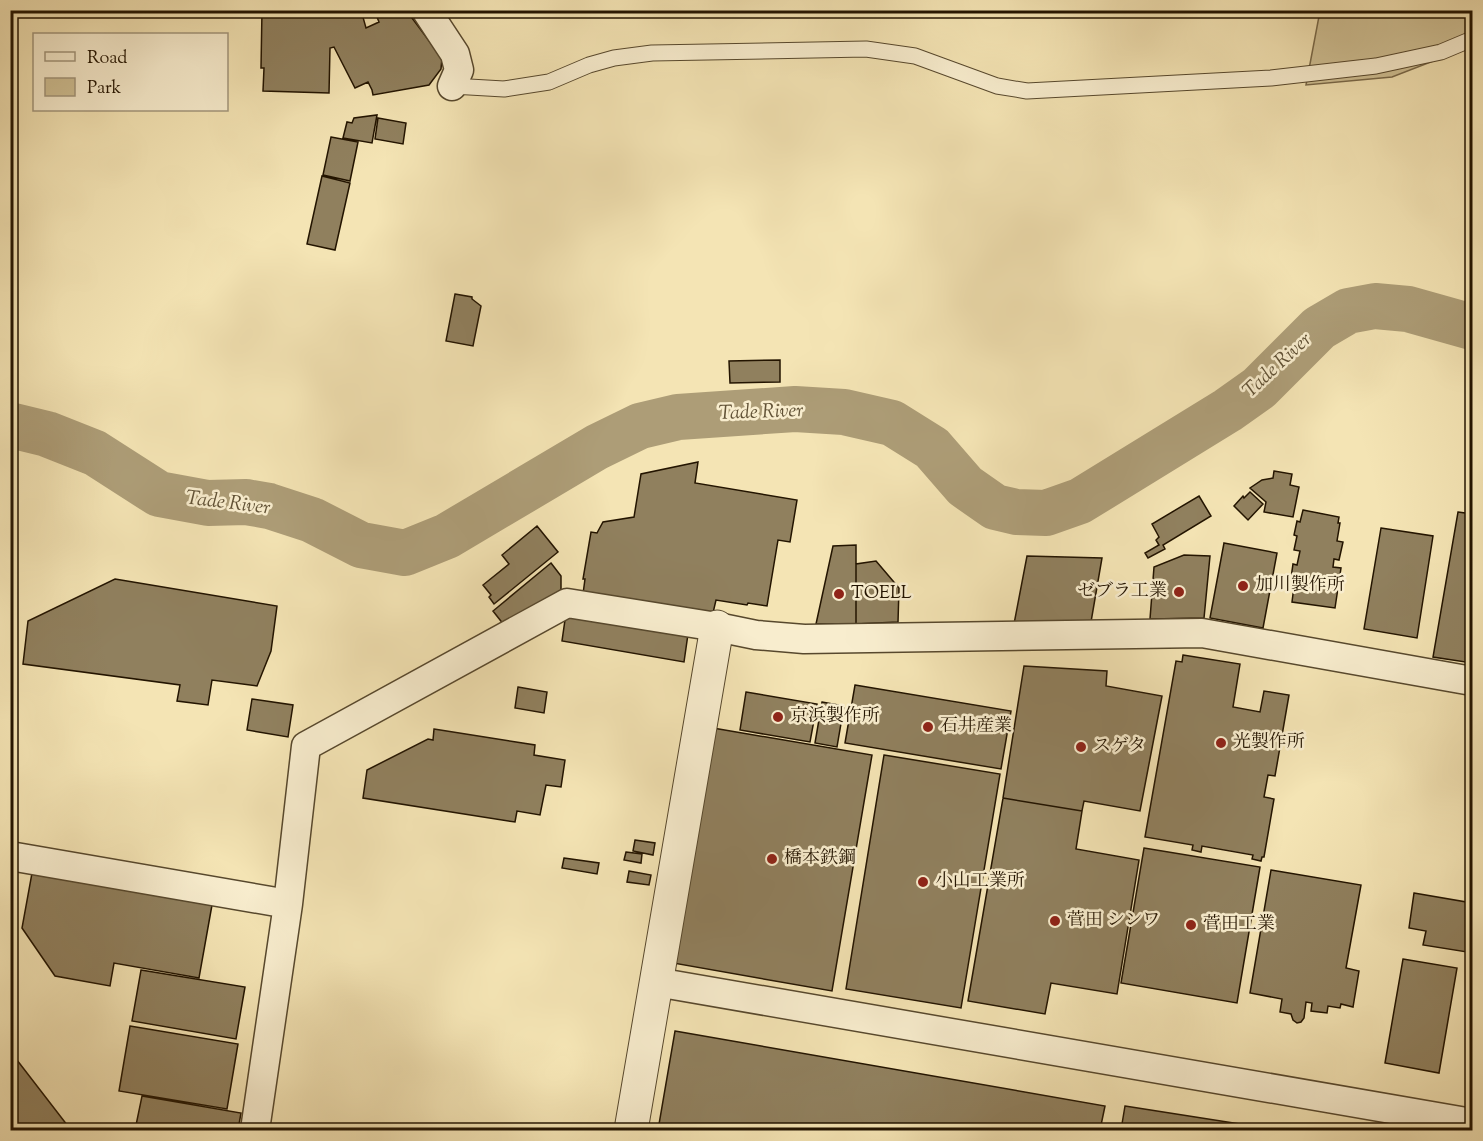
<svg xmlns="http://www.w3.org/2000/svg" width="1483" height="1141" font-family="'Sorts Mill Goudy','Noto Serif JP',serif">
  <rect width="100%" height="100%" fill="#f4e4b4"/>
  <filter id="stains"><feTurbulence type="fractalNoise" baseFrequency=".00333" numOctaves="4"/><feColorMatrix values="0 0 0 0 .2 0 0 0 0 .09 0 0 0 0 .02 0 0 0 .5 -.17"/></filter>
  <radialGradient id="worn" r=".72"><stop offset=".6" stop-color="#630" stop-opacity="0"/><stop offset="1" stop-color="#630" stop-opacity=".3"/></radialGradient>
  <!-- green -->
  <path fill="#d0c195" stroke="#7a6a4a" stroke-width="1.5" d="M1320,11H1472V46L1392,77L1306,85Z"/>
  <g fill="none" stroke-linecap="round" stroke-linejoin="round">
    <!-- river -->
    <path stroke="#ad9d77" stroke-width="46" d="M10,425L47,434L95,453L159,494L208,503L246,502L269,506L312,520L361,545L405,553L447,536L597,447L640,426L678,417L795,409L844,412L892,423L932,448L965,486L995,507L1016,512L1046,513L1080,501L1228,410L1259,388L1319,328L1348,311L1375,306L1408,309L1472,327"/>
  </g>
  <!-- building -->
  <path fill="#90805e" stroke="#231400" stroke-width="1.5" d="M262,10H361L366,28L379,22L377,17L389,10H406L442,58L441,69L429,85L373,95L372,90L368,82L355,88L334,47L330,48L329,93L263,91L264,68H261Z
    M377,115L372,143L343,138L347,122L352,123L354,118Z
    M378,118L406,123L403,144L375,139Z
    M331,137L358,142L350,181L323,175Z
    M322,176L350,183L335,250L307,244Z
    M455,294L472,297V299L481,306L473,346L446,341Z
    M780,360V382L730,383L729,361Z
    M698,462L695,483L797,500L790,542L778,540L767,606L748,603L747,605L716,600L713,613L583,594L585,579H583L591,532L597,533L603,522L634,517L641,474Z
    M1274,471L1292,474L1290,485L1299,487L1293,517L1264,512L1266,502L1250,488L1262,480L1273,478Z
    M1250,492L1263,504L1248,520L1234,506L1243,496L1244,498Z
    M1199,496L1211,516L1163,545L1165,549L1148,558L1145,553L1159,545L1156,540L1159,537L1152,524Z
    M1303,510L1339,517L1338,523H1340L1337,541L1343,542L1339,560L1334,559L1333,567L1341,568L1335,608L1292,602L1295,578H1291L1293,564L1297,565L1300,551L1294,550L1297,536L1294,535L1297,521L1300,522Z
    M1458,512L1472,514V663L1433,657Z
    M537,526L558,552L494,604L489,597L491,595L483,585L509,564L502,555Z
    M1381,528L1433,536L1417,638L1364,629Z
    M1224,543L1277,553L1263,628L1210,618Z
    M856,545V624H816L833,546Z
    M1184,555L1210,556L1204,618L1150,619L1154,567Z
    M1027,556L1102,558L1091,622L1014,624Z
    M876,561L899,588L898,622L856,624V564Z
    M551,563L561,576V590L504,625L493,611Z
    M115,579L277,606L271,651L257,686L212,680L208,705L177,701L180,685L23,664L28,621Z
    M566,613L688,634L684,662L562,641Z
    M1183,655L1240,664L1233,707L1260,712L1264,691L1289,695L1275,776L1268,775L1264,797L1274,799L1264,857H1262L1261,861L1252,859L1253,855L1202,846L1201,852L1192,850L1193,845L1145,837L1176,661L1182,662Z
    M1024,666L1107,671L1106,686L1162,696L1140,811L1084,801L1082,811L1003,798Z
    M855,685L1011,711L1001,769L845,743Z
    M518,687L547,692L544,713L515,708Z
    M746,692L817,704L810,742L740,730Z
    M252,699L293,705L288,737L247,730Z
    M822,702L844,706L837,747L815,743Z
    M713,728L872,755L832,991L673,963Z
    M434,729L535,745L534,755L565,760L561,787L546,785L540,815L517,811L515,822L363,798L367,770L428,739L433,740Z
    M884,755L1000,774L961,1008L846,989Z
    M1003,798L1082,811L1076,849L1139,860L1117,994L1051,983L1045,1014L968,1001Z
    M635,840L655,843L653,855L633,851Z
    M1144,848L1260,867L1237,1003L1121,983Z
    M626,852L642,854L641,863L624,860Z
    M564,858L599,863L597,874L562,868Z
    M1271,870L1361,885L1346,968L1359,971L1353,1007L1341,1004L1340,1008L1328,1006L1327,1013L1311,1011L1312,1003L1306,1002L1304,1018L1301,1022L1297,1023L1293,1020L1291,1014L1280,1012L1282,999L1250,993Z
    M629,871L651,875L649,885L627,882Z
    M32,873L212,905L199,978L114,963L110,986L55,976L22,928Z
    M1414,893L1472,903V931L1471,938H1470L1467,952L1423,945L1426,931L1409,928Z
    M1403,959L1457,968L1439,1073L1385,1063Z
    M141,970L245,987L236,1039L132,1021Z
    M130,1026L238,1044L227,1109L119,1091Z
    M675,1031L1105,1106L1100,1130H658Z
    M10,1051L71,1130H10Z
    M142,1096L241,1113L238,1130H135Z
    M1125,1106L1278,1130H1121Z"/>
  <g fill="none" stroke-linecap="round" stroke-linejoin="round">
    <!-- service casing -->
    <g stroke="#57482d" stroke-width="17">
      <path id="service" d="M452,86L504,89L549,82L589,65L614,58L652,53L866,49L915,56L997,86L1027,91L1271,78L1376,66L1441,52L1472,39"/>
    </g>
    <!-- minor casing -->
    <g stroke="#57482d" stroke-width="31">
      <path id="minor" d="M426,10L455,54L459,70L452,86
        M10,856L288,904
        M656,982L1472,1123
        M255,1130L288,904L306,746L567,603L717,627L756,635L804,639L1202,633L1472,681"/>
    </g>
    <!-- tertiary casing -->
    <g stroke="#57482d" stroke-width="35">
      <path id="tertiary" d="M631,1130L717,627"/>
    </g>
    <!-- service -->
    <use href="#service" stroke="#f8edce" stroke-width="15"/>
    <!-- minor -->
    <use href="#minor" stroke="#f8edce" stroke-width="28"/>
    <!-- tertiary -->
    <use href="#tertiary" stroke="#f8edce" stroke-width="33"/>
  </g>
  <!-- markers -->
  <g fill="#8f2418" stroke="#f8edce" stroke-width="2">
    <circle cx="1243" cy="586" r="6"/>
    <circle cx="1179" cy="592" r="6"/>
    <circle cx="839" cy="594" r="6"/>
    <circle cx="778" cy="717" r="6"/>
    <circle cx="928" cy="727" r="6"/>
    <circle cx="1221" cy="743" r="6"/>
    <circle cx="1081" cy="747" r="6"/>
    <circle cx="772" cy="859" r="6"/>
    <circle cx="923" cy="882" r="6"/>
    <circle cx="1055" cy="921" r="6"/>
    <circle cx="1191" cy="925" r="6"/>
  </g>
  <g text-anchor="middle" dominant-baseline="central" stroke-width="5" stroke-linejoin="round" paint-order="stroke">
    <!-- poi labels -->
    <g font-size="18" fill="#231400" stroke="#f8edce" text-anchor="start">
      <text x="1255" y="586">加川製作所</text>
      <text x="1167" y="592" text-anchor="end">ゼブラ工業</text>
      <text x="851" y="594">TOELL</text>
      <text x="790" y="717">京浜製作所</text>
      <text x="940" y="727">石井産業</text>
      <text x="1233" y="743">光製作所</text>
      <text x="1093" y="747">スゲタ</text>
      <text x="784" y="859">橋本鉄鋼</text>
      <text x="935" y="882">小山工業所</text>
      <text x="1067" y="921">菅田 シンワ</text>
      <text x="1203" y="925">菅田工業</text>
    </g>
    <!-- water labels -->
    <g font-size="20" font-style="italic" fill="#615236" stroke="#f8edce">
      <text transform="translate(1278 366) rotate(-43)">Tade River</text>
      <text transform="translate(761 413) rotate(-2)">Tade River</text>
      <text transform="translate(228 504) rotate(7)">Tade River</text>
    </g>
  </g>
  <!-- margin -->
  <rect width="1483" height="1141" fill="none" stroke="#f4e4b4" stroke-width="36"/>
  <rect x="12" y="12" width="1459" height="1117" fill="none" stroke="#231400" stroke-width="3"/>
  <rect x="18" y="18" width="1447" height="1105" fill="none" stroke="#231400" stroke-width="1.5"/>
  <!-- legend -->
  <rect x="33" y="33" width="195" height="78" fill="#f8edce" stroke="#a3967c" stroke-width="1.5"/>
  <rect x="45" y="52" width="30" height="9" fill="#f8edce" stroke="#a3967c" stroke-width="1.5"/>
  <text x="87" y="63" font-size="18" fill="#231400">Road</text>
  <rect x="45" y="78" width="30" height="18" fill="#d0c195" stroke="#a3967c" stroke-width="1.5"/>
  <text x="87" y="93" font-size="18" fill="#231400">Park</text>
  <rect width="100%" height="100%" filter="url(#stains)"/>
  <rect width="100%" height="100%" fill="url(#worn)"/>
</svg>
